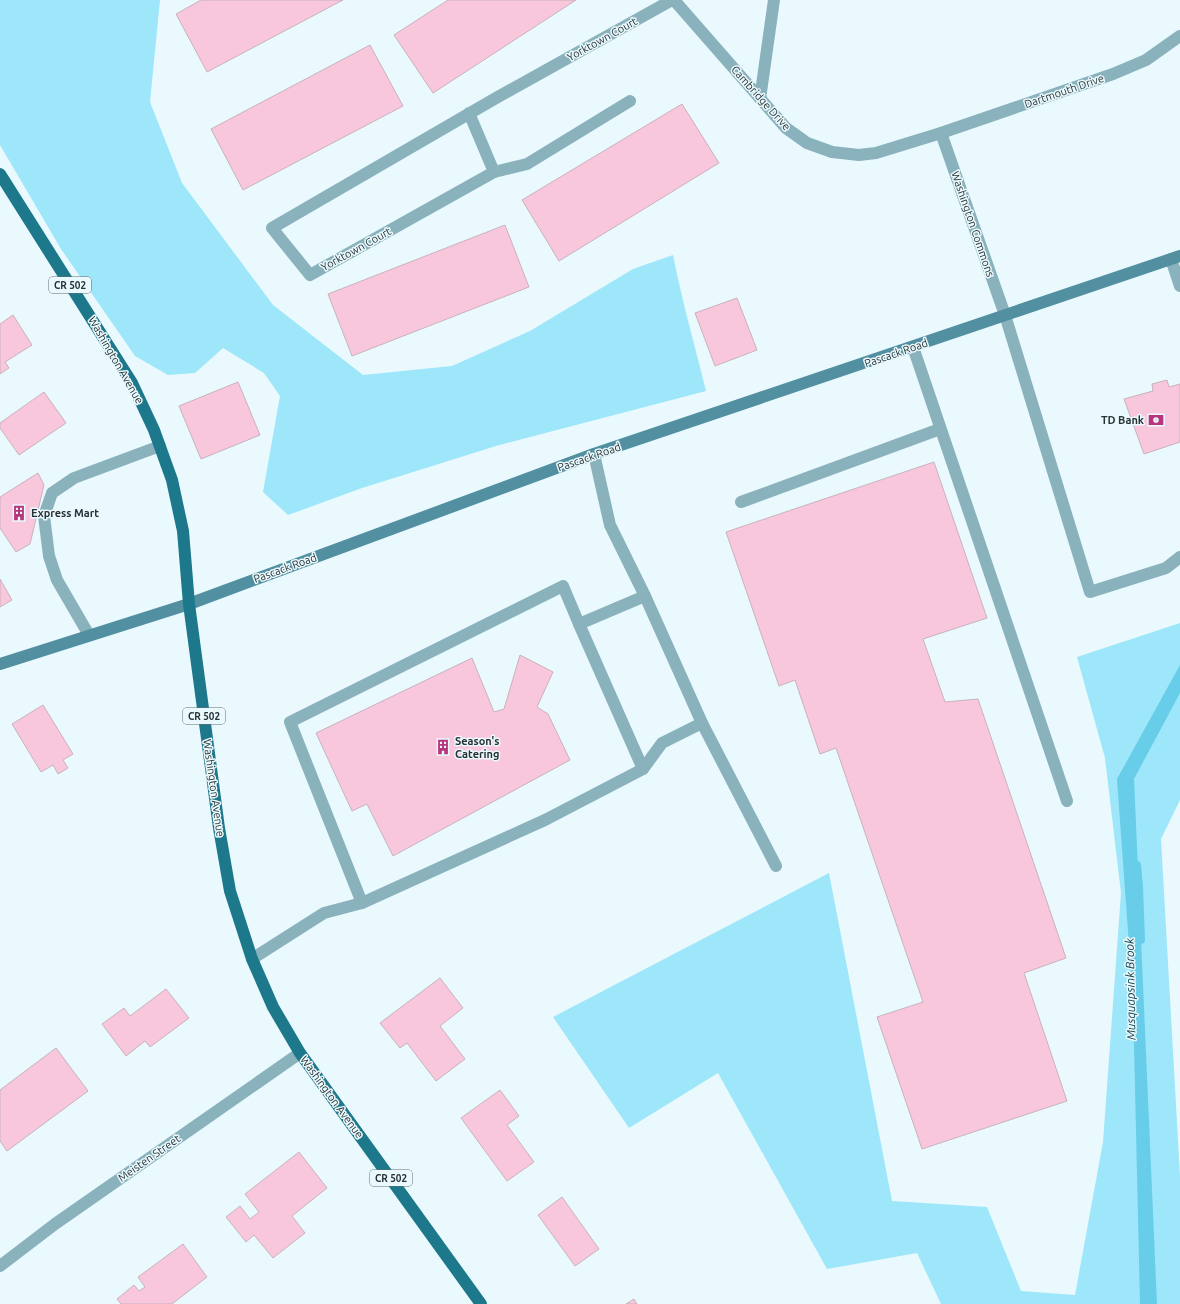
<svg xmlns="http://www.w3.org/2000/svg" width="1180" height="1304" font-family="Ubuntu,sans-serif">
<style>
.green{fill:#9ee6fa}
.water{fill:#68cde8}
.lines{fill:none;stroke-linecap:round;stroke-linejoin:round}
.stream{stroke:#68cde8;stroke-width:8}
.building{fill:#f8c7dc;stroke:#c9b2bc}
.lane{stroke:#8ab2bd;stroke-width:12}
.street{stroke:#8ab2bd;stroke-width:12}
.secondary{stroke:#5290a1;stroke-width:12}
.primary{stroke:#1e788c;stroke-width:12}
.labels{text-anchor:middle;dominant-baseline:central;stroke-width:3;stroke-linejoin:round;paint-order:stroke}
.shield{fill:#e9f9fd;stroke:#626e71;stroke-width:1}
.shield-label{font-size:10px;font-weight:bold;fill:#283235}
.street-label{font-size:11px;fill:#283235;stroke:#e9f9fd}
.poi-label{font-size:11px;font-weight:bold;fill:#283235;stroke:#e9f9fd;text-anchor:start}
.water-label{font-size:12px;font-style:italic;fill:#0c3c47;stroke:#e9f9fd}
</style>
<rect width="100%" height="100%" fill="#e9f9fd"/>
<g class="green">
<path d="M0 0H160L150 102 182 183 273 305 363 375 452 366 530 331 633 269 673 255C682 301 695 346 706 391L496 446 362 488 288 515 263 492 280 396 264 373 223 348 195 373 168 375 135 356 61 249 0 145Z"/>
<path d="M1180 623V800L1161 839 1180 1176V1304H941L917 1253 827 1269 718 1073 629 1128 553 1017 829 873 892 1201 987 1207 1021 1291 1075 1295 1103 1142 1121 893 1105 758 1077 657Z"/>
</g>
<path class="water" d="M1180 665V693L1134 779 1157 1304H1140L1133 1001 1117 779Z"/>
<g class="lines">
<path class="stream" d="M1137 865 1139 887 1141 940"/>
</g>
<g class="building">
<path d="M201 0H343L207 72 176 14Z"/>
<path d="M448 0H576L433 93 394 35Z"/>
<path d="M370 45 403 106 243 190 211 129Z"/>
<path d="M682 104 719 163 559 261 522 200Z"/>
<path d="M505 225 529 287 352 356 328 294Z"/>
<path d="M737 298 757 350 715 366 695 313Z"/>
<path d="M13 315 32 345 5 362 9 368 0 374V324Z"/>
<path d="M1167 380 1169 387 1180 384V442L1144 454 1124 399 1153 391 1152 384Z"/>
<path d="M238 382 260 435 201 459 179 406Z"/>
<path d="M44 392 66 423 19 455 0 428V423Z"/>
<path d="M934 462 987 618 923 639 945 702 978 699 1066 958 1024 973 1067 1101 922 1149 877 1017 923 1002 836 748 820 754 795 680 779 686 726 532Z"/>
<path d="M38 473 44 485 30 544 16 552 0 528V497Z"/>
<path d="M0 579 12 600 0 607Z"/>
<path d="M520 655 553 672 537 707 548 714 570 760 393 856 367 804 352 811 316 733 472 658 494 712 504 709Z"/>
<path d="M43 705 73 754 63 760 68 768 58 774 53 765 41 772 12 724Z"/>
<path d="M440 978 463 1008 440 1026 465 1059 436 1081 407 1043 400 1048 380 1023Z"/>
<path d="M166 989 189 1018 150 1047 145 1041 126 1056 102 1024 124 1008 130 1016Z"/>
<path d="M56 1048 88 1091 7 1151 0 1141V1090Z"/>
<path d="M500 1090 519 1116 507 1125 534 1162 507 1181 461 1118Z"/>
<path d="M299 1152 327 1188 292 1216 305 1233 273 1258 254 1235 246 1242 226 1217 240 1206 250 1219 259 1212 245 1194Z"/>
<path d="M562 1197 599 1249 575 1266 538 1215Z"/>
<path d="M183 1244 207 1277 172 1304H121L117 1299 134 1285 139 1291 145 1287 138 1277Z"/>
<path d="M634 1299 637 1304H626Z"/>
</g>
<g class="lines">
<g class="lane">
<path d="M494 172 527 164 630 101"/>
<path d="M1171 259 1180 286"/>
<path d="M1005 315 1090 592 1166 568 1180 557"/>
<path d="M913 347 1067 801"/>
<path d="M741 502 940 429"/>
<path d="M645 596 702 723"/>
<path d="M89 635 57 580 49 556 44 516 52 493 74 478 160 446"/>
<path d="M643 769 662 743 702 723 776 866"/>
<path d="M362 903 290 722 563 586 579 624"/>
<path d="M252 959 324 913 362 903 545 820 643 769 579 624 645 596 610 525 594 454"/>
</g>
<g class="street">
<path d="M674 0 786 128 807 143 832 152 859 155 876 153 941 133 1113 74 1146 60 1180 36"/>
<path d="M760 99 774 0"/>
<path d="M469 113 494 172 310 275 272 228 496 98 672 0"/>
<path d="M941 133 1005 315"/>
<path d="M0 1266 55 1224 300 1053"/>
</g>
<path class="secondary" d="M0 664 189 604 594 454 1180 256"/>
<path class="primary" d="M0 174 132 383 154 430 172 480 183 531 189 604 219 828 230 891 252 959 273 1007 300 1053 481 1304"/>
</g>
<defs>
<symbol id="bank-bare" viewBox="-9 -9 18 18"><path d="M-6-4H6V4H-6ZM0-2.3a2.3 2.3 0 1 0 0 4.6a2.3 2.3 0 1 0 0-4.6Z" fill="#b7357d" stroke="#e9f9fd" stroke-width="2.5" paint-order="stroke"/></symbol>
<symbol id="building-bare" viewBox="-9 -9 18 18"><path d="M-4-6H4V6H1V3H-1V6H-4ZM-2.5-4.3h1.7v1.8h-1.7ZM.8-4.3h1.7v1.8H.8ZM-2.5-1h1.7V.8h-1.7ZM.8-1h1.7V.8H.8Z" fill="#b7357d" stroke="#e9f9fd" stroke-width="2.5" paint-order="stroke"/></symbol>
</defs>
<g fill-rule="evenodd">
<use href="#bank-bare" x="1145" y="409" width="22" height="22"/>
<use href="#building-bare" x="8" y="502" width="22" height="22"/>
<use href="#building-bare" x="432" y="736" width="22" height="22"/>
</g>
<g class="labels">
<g class="shield">
<rect x="49" y="277" width="42" height="16" rx="3"/>
<rect x="183" y="708" width="42" height="16" rx="3"/>
<rect x="370" y="1170" width="42" height="16" rx="3"/>
</g>
<g class="shield-label">
<text x="70" y="285">CR 502</text>
<text x="204" y="716">CR 502</text>
<text x="391" y="1178">CR 502</text>
</g>
<g class="street-label">
<text transform="translate(602 39) rotate(-29)">Yorktown Court</text>
<text transform="translate(1064 91) rotate(-19)">Dartmouth Drive</text>
<text transform="translate(761 98) rotate(48)">Cambridge Drive</text>
<text transform="translate(973 224) rotate(71)">Washington Commons</text>
<text transform="translate(356 249) rotate(-29)">Yorktown Court</text>
<text transform="translate(896 353) rotate(-19)">Pascack Road</text>
<text transform="translate(116 360) rotate(60)">Washington Avenue</text>
<text transform="translate(589 457) rotate(-19)">Pascack Road</text>
<text transform="translate(285 568) rotate(-20)">Pascack Road</text>
<text transform="translate(214 788) rotate(82)">Washington Avenue</text>
<text transform="translate(332 1097) rotate(54)">Washington Avenue</text>
<text transform="translate(149 1158) rotate(-35)">Meisten Street</text>
</g>
<g class="poi-label">
<text x="1144" y="420" text-anchor="end">TD Bank</text>
<text x="31" y="513">Express Mart</text>
<text x="455" y="741">Season's<tspan x="455" dy="13">Catering</tspan></text>
</g>
<g class="water-label">
<text transform="translate(1130 989) rotate(-91)">Musquapsink Brook</text>
</g>
</g>
</svg>
